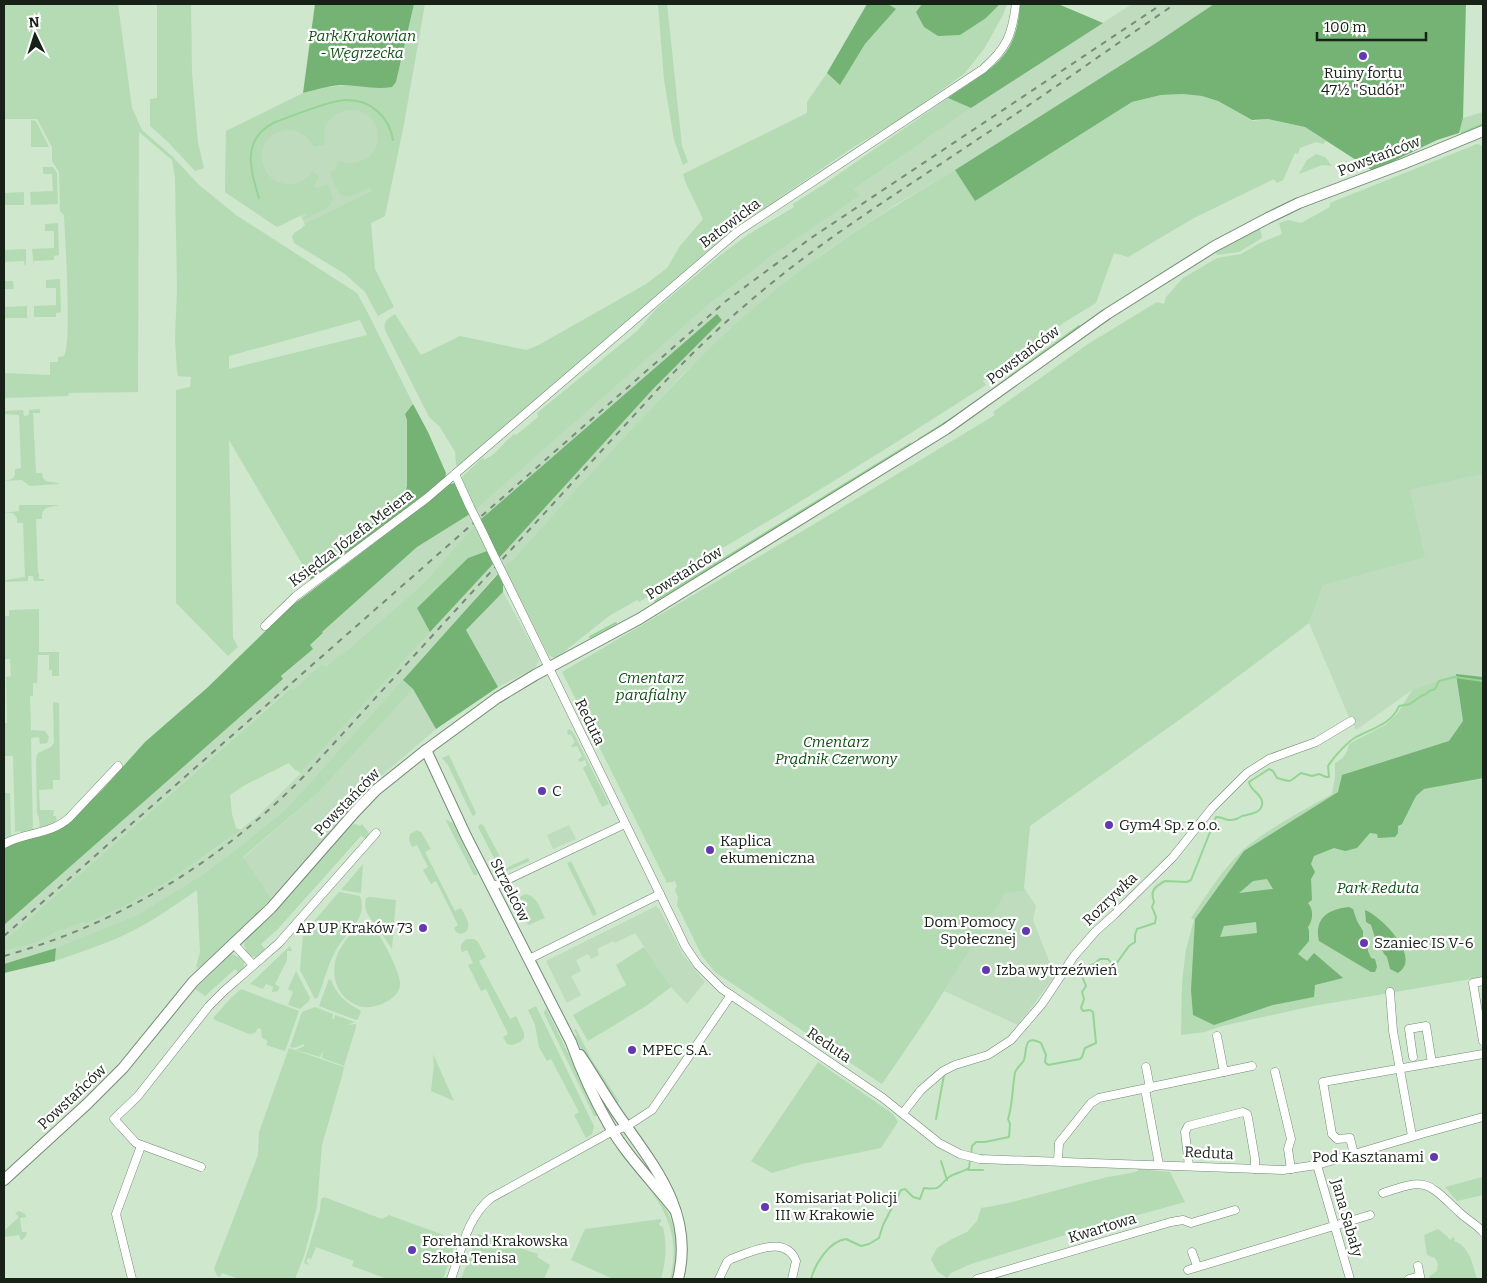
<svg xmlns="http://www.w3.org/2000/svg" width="1487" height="1283" font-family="Bitter,serif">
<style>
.built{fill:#bfdcbe}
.green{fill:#b5dbb4;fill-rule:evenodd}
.forest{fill:#74b374;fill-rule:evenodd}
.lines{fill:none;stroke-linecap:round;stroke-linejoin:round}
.stream{stroke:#95d594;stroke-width:2}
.street-casing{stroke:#738a73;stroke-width:9}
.secondary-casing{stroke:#738a73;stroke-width:12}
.street{stroke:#fff;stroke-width:8}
.secondary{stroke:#fff;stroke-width:10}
.rail{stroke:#788a78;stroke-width:2;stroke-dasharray:6 6;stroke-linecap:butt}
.street-bridge-casing{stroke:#738a73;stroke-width:9;stroke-linecap:butt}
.street-bridge{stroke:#fff;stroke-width:8}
.poi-dot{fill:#6339b1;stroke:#fff;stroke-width:2}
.labels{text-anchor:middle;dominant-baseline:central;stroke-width:4.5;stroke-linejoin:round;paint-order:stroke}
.park-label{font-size:15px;font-style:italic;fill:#0e5114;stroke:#fff}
.poi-label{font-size:15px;fill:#182118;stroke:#fff;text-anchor:start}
.street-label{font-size:15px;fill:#182118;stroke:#fff}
</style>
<rect width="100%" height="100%" fill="#cee7cd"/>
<g class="built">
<path d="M1132 4H1214L1156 43 955 170 895 205 825 252 749 313 681 376 515 558 493 578 443 637 286 809 228 856 199 877 137 915 71 942 33 956 4 964V951L36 943 62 929H66L83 922 85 924 123 907 169 881 221 845 259 815 301 773 628 415 676 364 717 314 480 520 424 583 340 657 339 655 326 667 322 664 293 690 290 688 4 941V925L283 679 281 677 312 649 310 645 323 634 322 632 417 547 470 514 708 305 778 251 858 196 854 189 971 108Z"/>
<path d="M326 95 402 124 384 213 301 228 305 225 301 215 277 227 225 192 226 139Z"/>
<path d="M1483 474V677L1456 674 1412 690 1356 730 1349 717 1309 623 1323 585 1328 582 1410 490Z"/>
<path d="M503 592 538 656 539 661 535 668 498 687 466 630Z"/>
<path d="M413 689 436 729 380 777 355 803 271 898 243 858 318 793Z"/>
<path d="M569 825 576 839 553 849 547 835Z"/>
<path d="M1026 891 1036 906 1033 920 1055 976 1018 1025 944 991 1006 893Z"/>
<path d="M656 906 660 910 682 953 705 982 687 1004 671 987 635 933 615 943 613 941 597 949 599 955 591 959 588 954 576 960 581 971 571 976 581 995 567 1003 546 961Z"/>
</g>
<g class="green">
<path d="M4 4H118L132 108 142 130 173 157 198 184 236 215 357 293 371 319 413 404 405 414 407 420V486L404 495 391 508 333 556 308 574 229 440 233 638 238 647 228 656 176 603V390L190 387 191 377 178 376 177 372 175 339 177 289 175 178 172 160 139 132 138 392 69 393 68 396 4 398V373L50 375V362H58V357L64 356C72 342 65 238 64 215L60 211 59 172 52 161V147L37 119H4ZM360 320 367 335 229 369V356Z"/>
<path d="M157 4H191L192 73 198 143 204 168 195 171 167 141 150 126V99L157 98Z"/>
<path d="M414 4H425L404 124 385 216 371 223 375 269 394 307 378 316 365 292 345 274 294 243 292 237 294 233 305 226V224L372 191 370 187C343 201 340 202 330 172L335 170 339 161C360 169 383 153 377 130 373 110 349 105 334 116 325 122 323 133 325 144L314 147C308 136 299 129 287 130 250 133 256 188 293 184 300 183 308 178 312 172L319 176 314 186 317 188 328 184 333 199 330 206 303 220 302 218 307 216 306 213 277 227 225 192 226 131 303 93 326 87 396 82Z"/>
<path d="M658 4H667L682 146 688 162 683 165 674 140 664 80Z"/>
<path d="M888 4H922L916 12 986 18 1000 4H1007L1003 15 984 49 964 74 905 116 852 148 779 198 714 247 478 449 458 466 456 465 455 452 440 427 429 417 385 330C383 321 388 319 395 314L421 355 460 336 526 350 537 346 646 284 667 268 680 246 703 219 685 181 683 174 807 113V102L827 73 840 85 865 44 896 9Z"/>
<path d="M1183 94 1202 96 1218 101 1253 121 1268 119 1305 127 1326 141 1323 144 1316 142 1300 148 1298 154 1295 153 1283 180 1277 183 1274 179 1194 218 1128 257 1114 253 1096 303 1065 322 983 381 986 385C881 453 775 518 667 581L669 584 639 602 637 600 609 616 556 658 549 656 504 567 515 558C550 518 586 479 622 440 662 397 702 353 747 314 811 258 882 213 955 170L975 201 1132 102 1161 95Z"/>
<path d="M948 98 971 108 854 189 859 196 778 251 708 305 475 510 461 478 483 457 484 460C497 454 503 443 514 434L516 435 538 417 537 413 637 331 657 308 718 257 749 234 794 207 793 204 826 183Z"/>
<path d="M1483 112V123L1459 133 1463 118Z"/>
<path d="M31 120 36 121 49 147H31Z"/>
<path d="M1477 144 1483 146V474L1410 490 1425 557 1323 585 1309 623 1304 627 1193 710 1030 826 1024 888 1026 891 1006 893 925 1021 882 1084 715 972 702 956 677 905 678 897 675 890 677 886 675 881 667 883 562 672 816 523 995 415 993 412 1088 344 1157 302 1164 304 1166 297 1183 278 1217 258 1241 254 1260 243 1282 234 1279 223 1288 220 1301 223 1330 207V203Z"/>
<path d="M1316 154 1325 157 1332 166 1322 165 1299 174 1307 160Z"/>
<path d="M43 167H53L57 173 58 204 31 205 30 192 53 191 52 174H43Z"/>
<path d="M24 192V205H4V193Z"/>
<path d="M58 223 59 255 54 256V260L34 261V266L32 249 54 248V231H45V224Z"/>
<path d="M1260 228 1262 238 1239 252 1217 255 1215 252Z"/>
<path d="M26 249V265L25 266 24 261 4 262V250Z"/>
<path d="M60 279 61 312 56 313V317H34V306L56 305V288H46V280Z"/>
<path d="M4 281H13L14 289H4V307L27 306V318H4Z"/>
<path d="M40 409V413H33L36 473H42C43 485 52 480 59 484L30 486 22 480 4 481 12 479 15 475V469L21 468 19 415 4 414V411L23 410 24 416 29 415V410Z"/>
<path d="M19 505H59C51 508 41 505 42 519H36L38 573H39V579H44V581H34L33 576H28V581L4 582V579L5 580 25 577 23 523H17V518L13 513H4L19 511Z"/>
<path d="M475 525 487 551 468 558 417 608 430 632 301 773 294 769 289 763 245 785 230 795 232 814 236 828 241 830 169 881 123 907 85 924 83 922 66 929H62L36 943 4 951V941L291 688 293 690 322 664 326 667 339 655 341 656 424 583Z"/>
<path d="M39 609V652H59V676H52V670H49V655H38L37 683H33V696H30L31 730 45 731 49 737 47 743 40 744 39 737 31 738 33 831 21 834 20 831 15 832 13 756H4V723H7L6 677 11 676 10 659H4V616H9V610Z"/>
<path d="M1456 674 1462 715 1483 710V977L1313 1006 1222 1026 1205 1032 1181 1035 1182 982 1186 949 1194 920 1191 918C1207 895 1222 869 1243 850 1269 828 1302 811 1332 794L1335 777V763C1344 759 1347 753 1349 744L1385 725 1397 714 1412 690Z"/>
<path d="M403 680 413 689 318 793 243 857 271 898 254 917 199 968 196 967 200 952 197 890C178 903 159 917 138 928 112 942 84 951 55 961L56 948 137 915 199 877 228 856 286 809Z"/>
<path d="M53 702 59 703 60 780H53V789L39 790 40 810H54L53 816H56L57 823 40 830 39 818 37 814 36 758 38 753 51 747 54 743Z"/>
<path d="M569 729 573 732 609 804 602 807 583 768 587 765 585 760 580 762 578 760 582 756 577 746 572 747 571 746 575 742 571 734 568 735 567 732Z"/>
<path d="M449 755 476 813 474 816 472 815 448 765 442 758Z"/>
<path d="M4 793H10L11 834V837L4 841Z"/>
<path d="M445 819 453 823 478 875H474Z"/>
<path d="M356 824 360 826 362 824 369 833 367 839 361 836 277 930 261 944 265 949 256 957 250 956 245 950 246 948 244 945 245 941 272 915 351 825Z"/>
<path d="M480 824 483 825 506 868 528 858 530 861 502 873 478 827Z"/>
<path d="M417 830 421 832 431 849 425 852 455 911 461 908C465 916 472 924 466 932L460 934 456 932 454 928 458 925 436 881 431 884 423 870 428 867 417 845 412 847 409 840 410 834Z"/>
<path d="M571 861 597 914 593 916 567 863Z"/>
<path d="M363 864 361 893 341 890Z"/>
<path d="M339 892 360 896C369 918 345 933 336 950 328 964 324 981 318 997L315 999 300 970 303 934Z"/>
<path d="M525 894C537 896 540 908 545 918L528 925 515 900Z"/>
<path d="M370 897 396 900 392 949 378 928 379 926 376 923H374C368 916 363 908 366 898Z"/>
<path d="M366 927 375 929 378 933C385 945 398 968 400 982 402 999 373 1011 359 1006 335 998 328 970 340 949 346 939 353 928 366 927Z"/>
<path d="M467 939H474L478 942 486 957 479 961 510 1019 516 1016 524 1033V1038L520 1042 512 1045 507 1044 503 1037 508 1034 486 989 481 991 468 965 473 963 467 950 462 952C459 946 462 942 467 939Z"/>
<path d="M290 946 292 951H287V960L275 984 280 987 278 991 272 992 273 987 266 984 263 989 250 984Z"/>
<path d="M644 947 671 987 646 1006 588 1041 573 1015 626 985 616 965Z"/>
<path d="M231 954H233L238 957 240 955 244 961V967L239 973 235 969 205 996 195 989Z"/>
<path d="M296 971 310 998 308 1002 300 1009 288 1005 293 992 288 989Z"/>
<path d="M329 979 331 980C337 996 347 1003 361 1011L358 1019 356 1020 319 1006Z"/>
<path d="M241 989 299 1011 285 1051 266 1045 268 1041 262 1038 261 1029 258 1028 255 1033 249 1034 215 1020 213 1018 230 999Z"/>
<path d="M536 1006 594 1126 592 1134 586 1138 574 1115 579 1112 551 1059 547 1061 539 1047 535 1025 528 1010Z"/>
<path d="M315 1007 333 1014 332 1019H334L335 1015 355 1022 347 1025 356 1024V1027L344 1066 322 1058 323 1052H322L320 1057 296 1050 304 1046V1044L294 1048 290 1047 302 1012Z"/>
<path d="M546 1008 598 1115 596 1116H594L544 1013Z"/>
<path d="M576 1029 592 1060 619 1101 617 1104 583 1053 575 1036 577 1035 574 1030Z"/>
<path d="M289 1048 344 1067 342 1076 322 1145 317 1207 304 1256 295 1279H239L222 1273 220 1277 217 1276 214 1269 258 1155 259 1132Z"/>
<path d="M433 1054 454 1101 431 1091 434 1065Z"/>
<path d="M818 1062 893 1114 898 1122 881 1148 802 1164 772 1173 751 1161Z"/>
<path d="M622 1151C654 1191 690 1222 673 1279H670C684 1222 654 1195 621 1154Z"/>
<path d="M1138 1169 1170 1172 1185 1202 1062 1236 971 1264 951 1273 947 1278 937 1271 931 1259 937 1248 952 1239 967 1232 977 1221 981 1208C1024 1201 1065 1187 1108 1177 1118 1175 1128 1174 1138 1171Z"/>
<path d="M1482 1177 1483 1195 1457 1201 1445 1187Z"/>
<path d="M324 1197 382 1219 389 1215 457 1240 443 1279H387L352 1266 354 1261 316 1247 311 1259 308 1258 306 1262 308 1263V1265L304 1263 320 1210 321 1199Z"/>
<path d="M19 1211 25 1214 26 1217 20 1218 22 1232H27L26 1236 21 1241 19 1235 4 1237V1231L19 1217 15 1213Z"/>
<path d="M661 1219V1222L659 1223 660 1226 663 1227C667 1245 666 1261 661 1279H613L571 1260 585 1229Z"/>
<path d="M1438 1229 1448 1237V1238L1451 1240 1452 1237 1455 1239 1454 1241C1470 1246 1473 1266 1477 1279H1430L1429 1277 1437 1271 1438 1264 1435 1258 1427 1255 1424 1235Z"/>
<path d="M478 1234 538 1254 537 1257 550 1265 544 1279H461Z"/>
</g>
<g class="forest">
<path d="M315 4H414L396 82 392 87C375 90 358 85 341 85 327 86 315 90 303 93Z"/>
<path d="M867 4H888L896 9 865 44 840 85 827 73Z"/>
<path d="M922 4H1000L986 18 960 35 938 36 924 27 916 12Z"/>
<path d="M1020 4H1058L1103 23 971 108 948 98C991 68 1017 60 1020 4Z"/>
<path d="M1214 4H1466L1463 118 1459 133 1437 140 1373 171 1305 127 1268 119 1252 120 1218 101 1202 96 1183 94 1161 95 1132 102 975 201 955 170 1156 43Z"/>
<path d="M717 314 722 320 653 389 499 558 480 520Z"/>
<path d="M413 404 428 432 446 473 445 478 409 508 311 580 308 574 333 556 391 508 404 495 407 486V420L405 414Z"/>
<path d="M455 483 470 514 417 547 322 632 323 633 310 645 313 649 281 676 283 679 4 925V847L11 843 53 832 73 817 102 790 145 742 207 688 289 608 428 502 450 484Z"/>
<path d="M487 551 493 564 430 632 417 608 468 558Z"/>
<path d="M498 574 503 584V592L466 630 498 687 436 729 413 689 403 680Z"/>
<path d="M1456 674 1483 677V778L1424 789 1416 796 1402 824 1398 826V833L1395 837 1378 838 1377 834 1370 833 1357 848 1345 851 1334 848 1314 856 1311 864 1315 872 1311 879 1312 900 1308 903C1314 910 1313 920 1308 927L1309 931V941L1298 954 1307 961 1314 953 1343 978 1315 985 1314 997 1273 1005 1214 1025 1193 1015 1191 990 1195 919 1244 851 1338 792 1342 775 1449 741 1463 721ZM1267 879 1273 889 1239 893 1253 881ZM1256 922 1257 933 1220 937 1224 926Z"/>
<path d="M1349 907 1353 909 1357 921 1363 931V940L1367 945 1368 951 1371 958 1375 959 1377 967 1375 972H1371L1319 941C1314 918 1328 909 1349 907Z"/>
<path d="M1365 910C1381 916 1423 958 1398 973L1390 969 1387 957 1384 954 1381 947 1377 944 1371 925 1366 922Z"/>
<path d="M56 948 55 961 4 973V964Z"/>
</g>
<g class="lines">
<g class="stream">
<path d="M1462 133 1483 124"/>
<path d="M259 198C250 169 241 139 275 122 293 116 327 101 345 100 370 99 389 116 393 140"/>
<path d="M1009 377 1079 326"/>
<path d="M995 388 1007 379"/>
<path d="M919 439 959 414"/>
<path d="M655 601 910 444"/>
<path d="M590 637 616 623"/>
<path d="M936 1119 944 1075"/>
<path d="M971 1155 972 1146 976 1142H985L1009 1137 1010 1124 1008 1119C1013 1104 1012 1088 1015 1073 1016 1067 1022 1065 1024 1060 1027 1052 1023 1033 1041 1043L1046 1055 1045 1062 1048 1065 1080 1059 1082 1057 1085 1048 1096 1043 1093 1012 1090 1010 1083 1011 1081 1008 1084 999 1082 992 1086 986 1082 976 1083 968 1094 964 1100 959H1108L1112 964H1116L1129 946 1135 942V935L1137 929 1155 923 1156 917 1152 907 1154 902C1150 891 1154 887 1165 881L1187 882 1191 880 1216 817C1222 816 1225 821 1231 820 1235 820 1239 818 1242 816 1250 814 1264 813 1262 801 1260 793 1250 790 1249 782L1269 769 1273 771 1277 778C1294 783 1288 782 1301 773L1312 776 1319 774 1326 777H1329L1328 766C1333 758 1347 742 1356 737 1371 729 1392 724 1399 706L1410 704 1421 696 1426 694 1429 691 1435 689 1439 681 1455 677 1483 681"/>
<path d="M941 1161 947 1180"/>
<path d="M968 1170H983"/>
<path d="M811 1279C815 1264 829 1241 846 1239L861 1246 869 1244 879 1238 883 1225 901 1190 905 1189 913 1197 920 1199 924 1188C942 1190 937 1187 949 1177 955 1173 963 1172 969 1168L970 1160"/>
</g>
<defs>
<g id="street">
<path d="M455 474 470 507"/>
<path d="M482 531 493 554"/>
<path d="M506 580 678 931 685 946 698 965 722 989 883 1098 939 1143 960 1154 980 1159 1283 1170 1317 1165 1425 1133 1483 1117"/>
<path d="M265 626 296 596 427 498 737 232 983 69C1007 48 1012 35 1016 4"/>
<path d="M4 844C25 832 50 835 69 818L118 766"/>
<path d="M492 887 625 824"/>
<path d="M233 943 253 965"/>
<path d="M529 959 660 894"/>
<path d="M1483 981 1473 983 1483 1041"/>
<path d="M1390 992 1393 1031 1412 1136"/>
<path d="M1217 1036 1224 1072"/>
<path d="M1413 1057 1409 1029 1426 1026 1432 1063"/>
<path d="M1146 1067 1150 1088"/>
<path d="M1275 1072 1291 1139 1288 1149 1291 1169"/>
<path d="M1145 1089 1159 1165"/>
<path d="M903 1113 921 1090 943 1071 955 1065 988 1055 1011 1040 1042 1004 1074 956 1095 932 1115 914 1173 857 1212 808 1247 773 1269 759 1316 742 1351 721"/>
<path d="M1354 1154 1350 1138 1337 1139 1332 1134 1323 1082 1483 1054"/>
<path d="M1058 1161 1059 1143 1091 1103 1099 1098 1252 1066"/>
<path d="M1317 1165 1350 1279"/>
<path d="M1189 1166 1185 1132 1188 1126 1243 1112 1247 1114 1248 1118 1255 1159V1169"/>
<path d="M201 1167 136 1143 114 1119 138 1096 209 1006 224 991 279 943 376 833"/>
<path d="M1383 1193C1427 1178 1426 1181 1459 1212 1466 1219 1476 1224 1483 1232"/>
<path d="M1192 1252 1197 1266"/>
<path d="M1188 1270 1370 1215"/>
<path d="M132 1279 116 1214 141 1146"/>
<path d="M451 1279C461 1252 467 1217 491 1198L609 1133 629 1125 652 1110 731 995"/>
<path d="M719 1279 727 1262 731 1259C751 1252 785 1234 796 1261L792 1279"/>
<path d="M977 1279 1171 1222 1183 1220 1191 1223 1235 1210"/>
<path d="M1409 1279 1420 1276 1418 1266"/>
</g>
<g id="secondary">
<path d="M426 750 466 836 571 1042C581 1070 594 1099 609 1125 627 1156 653 1182 675 1210"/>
<path d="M580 1055C593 1074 604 1094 617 1113 653 1165 695 1212 678 1279"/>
<path d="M4 1180 87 1104 123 1068 193 982 271 908 355 812 376 790 426 750 497 698 535 675 639 619 946 429 1107 314 1215 246 1268 218 1299 203 1405 163 1483 131"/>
</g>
</defs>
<use href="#street" class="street-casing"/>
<use href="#secondary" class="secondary-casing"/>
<use href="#street" class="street"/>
<use href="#secondary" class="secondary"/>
<g class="rail">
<path d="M4 936 726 301 811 238 1156 8"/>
<path d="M4 956C119 924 220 862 304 776L659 388C699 345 742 306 788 270 850 222 916 181 981 137 1047 94 1110 48 1175 4"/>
</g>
<defs>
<g id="street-bridge">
<path d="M470 507 482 531"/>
<path d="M493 554 506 580"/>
</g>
</defs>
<use href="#street-bridge" class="street-bridge-casing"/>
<use href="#street-bridge" class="street-bridge"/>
</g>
<g class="poi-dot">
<circle cx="1363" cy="56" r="5"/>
<circle cx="542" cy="791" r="5"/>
<circle cx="1109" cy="825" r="5"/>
<circle cx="710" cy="850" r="5"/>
<circle cx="423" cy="928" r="5"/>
<circle cx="1026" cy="931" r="5"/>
<circle cx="1364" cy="943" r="5"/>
<circle cx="986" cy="970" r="5"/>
<circle cx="632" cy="1050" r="5"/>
<circle cx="1434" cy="1157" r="5"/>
<circle cx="765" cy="1207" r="5"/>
<circle cx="412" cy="1250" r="5"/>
</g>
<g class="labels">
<g class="park-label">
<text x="362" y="36">Park Krakowian<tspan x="362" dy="17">- Węgrzecka</tspan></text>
<text x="651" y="678">Cmentarz<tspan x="651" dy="17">parafialny</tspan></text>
<text x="836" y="742">Cmentarz<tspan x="836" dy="17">Prądnik Czerwony</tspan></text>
<text x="1378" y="888">Park Reduta</text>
</g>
<g class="poi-label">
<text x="1363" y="73" text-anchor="middle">Ruiny fortu<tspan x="1363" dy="17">47½ "Sudół"</tspan></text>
<text x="552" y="791">C</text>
<text x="1119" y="825">Gym4 Sp. z o.o.</text>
<text x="720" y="841">Kaplica<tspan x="720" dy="17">ekumeniczna</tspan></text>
<text x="1016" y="922" text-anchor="end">Dom Pomocy<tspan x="1016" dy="17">Społecznej</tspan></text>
<text x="413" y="928" text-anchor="end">AP UP Kraków 73</text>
<text x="1374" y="943">Szaniec IS V-6</text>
<text x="996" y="970">Izba wytrzeźwień</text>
<text x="642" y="1050">MPEC S.A.</text>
<text x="1424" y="1157" text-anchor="end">Pod Kasztanami</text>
<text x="775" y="1198">Komisariat Policji<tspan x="775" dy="17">III w Krakowie</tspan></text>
<text x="422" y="1241">Forehand Krakowska<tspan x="422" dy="17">Szkoła Tenisa</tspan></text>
</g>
<g class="street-label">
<text transform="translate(1379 156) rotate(-21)">Powstańców</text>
<text transform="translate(730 223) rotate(-37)">Batowicka</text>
<text transform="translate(1023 355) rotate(-37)">Powstańców</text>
<text transform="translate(351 538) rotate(-37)">Księdza Józefa Meiera</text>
<text transform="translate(684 573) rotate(-32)">Powstańców</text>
<text transform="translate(590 722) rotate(64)">Reduta</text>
<text transform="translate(347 802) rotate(-46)">Powstańców</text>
<text transform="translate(510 890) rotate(63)">Strzelców</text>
<text transform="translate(1110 899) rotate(-44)">Rozrywka</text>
<text transform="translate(829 1045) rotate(34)">Reduta</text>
<text transform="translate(72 1097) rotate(-43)">Powstańców</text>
<text transform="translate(1209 1153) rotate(3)">Reduta</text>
<text transform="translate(1347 1218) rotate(74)">Jana Sabały</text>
<text transform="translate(1102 1228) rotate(-17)">Kwartowa</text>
</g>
</g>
<rect width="1487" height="1283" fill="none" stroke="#182118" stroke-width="10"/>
<g transform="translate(35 35) rotate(356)" stroke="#ffffff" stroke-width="4" paint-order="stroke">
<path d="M0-4L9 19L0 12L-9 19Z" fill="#182118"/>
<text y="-8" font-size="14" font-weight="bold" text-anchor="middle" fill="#182118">N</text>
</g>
<path d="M1317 32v8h109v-8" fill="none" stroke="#182118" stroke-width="2.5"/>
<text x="1324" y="32" font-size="15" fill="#182118" stroke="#ffffff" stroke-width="4" paint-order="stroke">100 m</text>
</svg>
